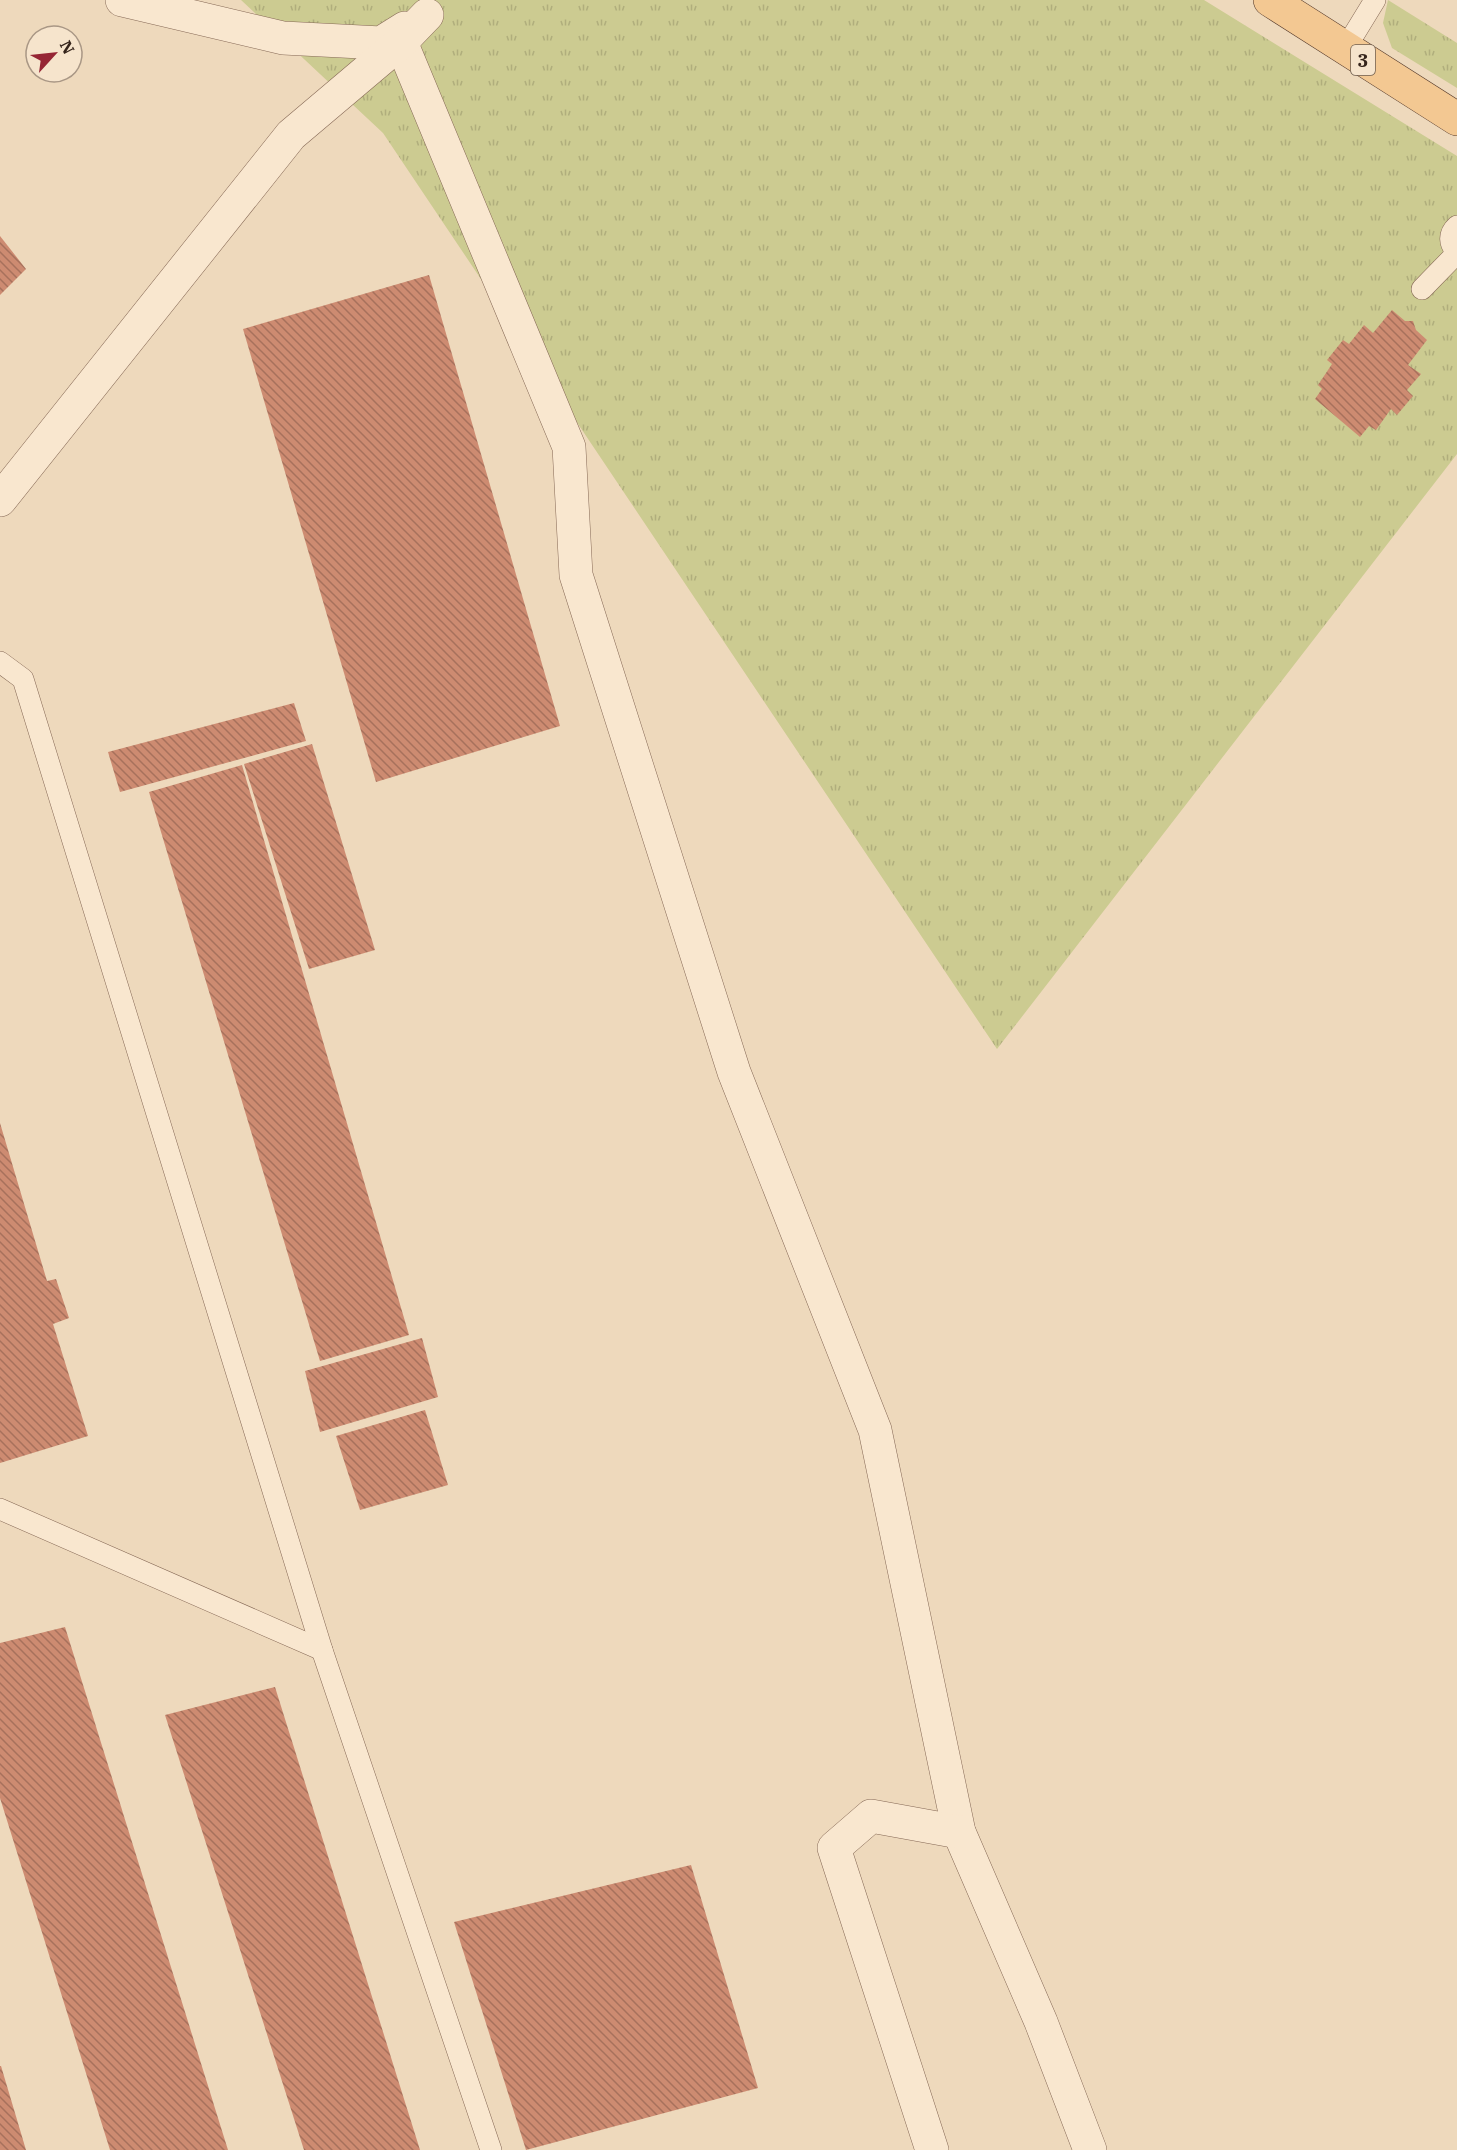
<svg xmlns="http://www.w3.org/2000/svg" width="1457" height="2150" font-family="'IBM Plex Serif',serif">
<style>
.grass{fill:url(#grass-tufts)}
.building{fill:url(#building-back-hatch)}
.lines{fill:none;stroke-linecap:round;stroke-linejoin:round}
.lane-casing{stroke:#866956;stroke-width:22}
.street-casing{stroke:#866956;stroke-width:34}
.primary-casing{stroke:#53382a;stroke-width:34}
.lane{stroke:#f9e7cf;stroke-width:21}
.street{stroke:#f9e7cf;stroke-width:33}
.primary{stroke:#f3c892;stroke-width:33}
.labels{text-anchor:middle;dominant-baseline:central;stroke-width:6;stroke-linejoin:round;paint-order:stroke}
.shield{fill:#f6e4cc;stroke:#6f5e50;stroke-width:1.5}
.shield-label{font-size:18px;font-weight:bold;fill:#35241b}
</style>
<defs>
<pattern id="grass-tufts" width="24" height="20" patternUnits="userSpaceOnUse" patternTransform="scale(1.5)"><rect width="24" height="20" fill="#cccb91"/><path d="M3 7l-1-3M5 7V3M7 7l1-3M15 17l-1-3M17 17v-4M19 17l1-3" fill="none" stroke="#b0ae7c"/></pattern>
<pattern id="building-back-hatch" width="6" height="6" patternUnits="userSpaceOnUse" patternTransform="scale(1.5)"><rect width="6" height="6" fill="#cd8b71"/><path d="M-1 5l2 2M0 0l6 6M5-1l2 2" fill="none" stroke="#a7715c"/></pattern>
</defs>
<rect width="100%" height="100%" fill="#eed9bc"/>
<g class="grass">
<path d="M241 0H1204L1457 156V454L997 1049 383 133Z"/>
<path d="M1388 0 1457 43V88L1392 48 1383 23Z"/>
</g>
<g class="building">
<path d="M0 236 26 269 0 295Z"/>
<path d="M429 275 560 726 376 782 243 329Z"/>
<path d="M1392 310 1405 321H1413L1416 330 1427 340 1408 365 1421 374 1407 390 1413 396 1397 415 1391 409 1376 430 1369 426 1360 437 1315 399 1322 389 1318 385 1332 364 1327 360 1343 340 1349 344 1364 325 1373 333Z"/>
<path d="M294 703 306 741 120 792 108 752Z"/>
<path d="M312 744 375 950 309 969 244 764Z"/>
<path d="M242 765 409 1335 320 1361 149 792Z"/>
<path d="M0 1123 47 1281 56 1279 69 1318 53 1324 88 1436 0 1463Z"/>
<path d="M422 1338 438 1397 320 1432 305 1371Z"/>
<path d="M425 1410 448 1485 360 1510 336 1436Z"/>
<path d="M65 1627 228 2150H110L0 1798V1643Z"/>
<path d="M275 1687 420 2150H304L165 1715Z"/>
<path d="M691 1865 758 2088 526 2150 454 1922Z"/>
<path d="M0 2066H1L26 2150H0Z"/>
</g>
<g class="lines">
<defs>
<g id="lane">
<path d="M1345 49 1375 0"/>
<path d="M1457 226C1448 234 1449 244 1457 252"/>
<path d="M1422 289 1457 253"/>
<path d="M0 662 23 679 322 1650 491 2150"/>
<path d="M0 1509 322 1650"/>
</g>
<g id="street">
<path d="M122 0 283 38 381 43 405 28"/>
<path d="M401 42 569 447 576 575 734 1072 875 1430 959 1832 1041 2022 1090 2150"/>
<path d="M0 500 291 135 401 42 427 15"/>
<path d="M932 2150 834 1848 871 1816 959 1832"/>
</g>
<path id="primary" d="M1270 0 1457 119"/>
</defs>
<use href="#lane" class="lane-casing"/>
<use href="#street" class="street-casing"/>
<use href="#primary" class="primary-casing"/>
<use href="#lane" class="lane"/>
<use href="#street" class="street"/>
<use href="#primary" class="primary"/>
</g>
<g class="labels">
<rect class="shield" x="1351" y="45" width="24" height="30" rx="4.5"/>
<g class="shield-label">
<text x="1363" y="60">3</text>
</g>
</g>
<g transform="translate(54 54) rotate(63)"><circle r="28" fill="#f6e4cc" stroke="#a99785" stroke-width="1.5"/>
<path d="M0-4.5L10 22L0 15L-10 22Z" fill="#962534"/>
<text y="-9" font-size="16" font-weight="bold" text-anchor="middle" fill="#35241b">N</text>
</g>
</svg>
